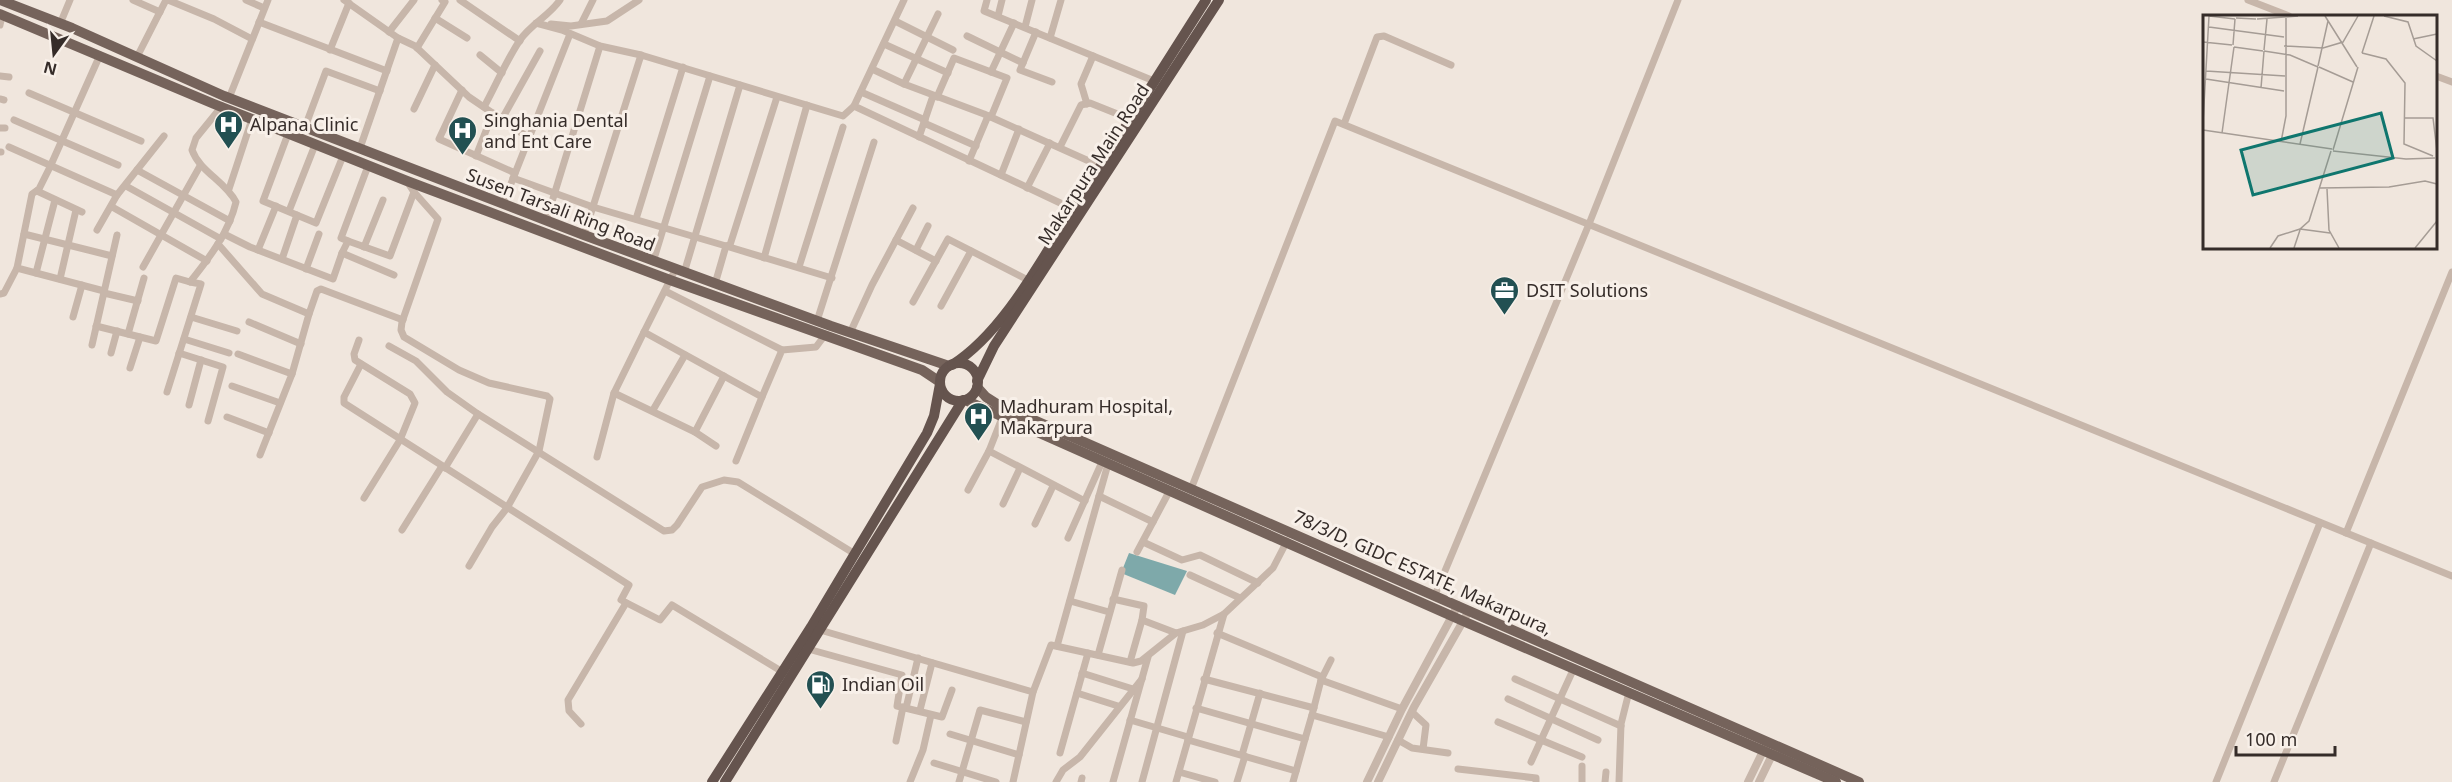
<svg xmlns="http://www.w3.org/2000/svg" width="2452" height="782" font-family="'Noto Sans',sans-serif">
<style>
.water{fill:#7ea9aa}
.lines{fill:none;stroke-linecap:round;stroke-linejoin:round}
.minor{stroke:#c7b6aa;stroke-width:7}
.tertiary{stroke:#c7b6aa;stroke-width:8}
.primary{stroke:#75635b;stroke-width:10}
.trunk{stroke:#65544e;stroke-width:10}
.labels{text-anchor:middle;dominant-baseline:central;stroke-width:6;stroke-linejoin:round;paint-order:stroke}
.poi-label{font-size:18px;fill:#352c29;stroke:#f8f0e9;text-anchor:start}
.street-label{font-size:18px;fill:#352c29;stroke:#f8f0e9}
.inset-road{fill:none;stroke:#a59c95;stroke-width:1.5}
.view{fill:#0f766e;fill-opacity:0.15;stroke:#0f766e;stroke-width:3}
.inset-edge{fill:none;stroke:#352c29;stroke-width:3}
</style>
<rect width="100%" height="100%" fill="#f0e6dd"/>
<path class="water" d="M1129 553 1187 571 1175 595 1121 573Z"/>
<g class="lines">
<g class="minor">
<path d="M133 0 160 12"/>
<path d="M168 0 214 19 252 39"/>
<path d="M246 0 264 8"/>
<path d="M344 0 398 38 415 46 469 97 529 138"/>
<path d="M460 0 520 41"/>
<path d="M904 0 854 106 1073 209"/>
<path d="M987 0 984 11 1154 81"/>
<path d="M2248 0 2289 16"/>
<path d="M938 14 904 84 984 114 1100 166"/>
<path d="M998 16 1002 0"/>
<path d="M435 18 467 38"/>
<path d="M895 21 953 50"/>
<path d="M259 22 387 71"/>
<path d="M536 23 562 30 600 46 641 55"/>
<path d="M60 24 70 0"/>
<path d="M551 24 571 26 607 21 639 0"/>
<path d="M581 24 593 0"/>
<path d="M0 25 2 15"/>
<path d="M1025 27 1032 0"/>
<path d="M389 32 414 0"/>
<path d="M1036 32 1020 70 1052 82"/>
<path d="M967 36 1023 63"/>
<path d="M1050 38 1061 0"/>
<path d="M884 44 948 73"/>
<path d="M417 48 445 2 442 0"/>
<path d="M330 50 349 3"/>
<path d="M100 55 50 167 39 189 32 194 17 268 104 291"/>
<path d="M480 55 502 73"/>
<path d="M137 57 166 0"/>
<path d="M872 69 904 84"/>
<path d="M991 72 1014 23"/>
<path d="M0 76 9 77"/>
<path d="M2436 76 2452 82"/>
<path d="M462 90 439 139 515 173"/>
<path d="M861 92 925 120"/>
<path d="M29 93 141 141"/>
<path d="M777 97 730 245 726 246 832 278"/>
<path d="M937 97 954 58 1007 78 991 117"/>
<path d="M229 98 268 0"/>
<path d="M0 99 4 100"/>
<path d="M1087 104 1081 84 1093 56"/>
<path d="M484 107C496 85 506 61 520 40 531 24 549 16 560 0"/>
<path d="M414 109 435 65"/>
<path d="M502 119 540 51"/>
<path d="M14 120 118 165"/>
<path d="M924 123 976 146"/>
<path d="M1344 124 1377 37 1384 36 1451 65"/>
<path d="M305 127 326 71 380 91"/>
<path d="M0 128H5"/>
<path d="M288 134 263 201 316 223 343 156"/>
<path d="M919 137 933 96"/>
<path d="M9 147 117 195 97 230"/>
<path d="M1060 147 1081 105 1090 103 1130 119"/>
<path d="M360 148 398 38"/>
<path d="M0 152H1"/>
<path d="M476 156 493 113"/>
<path d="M969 161 988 116"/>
<path d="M137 170 230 221"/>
<path d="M1001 175 1019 129"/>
<path d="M513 178 593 207 726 246 715 284"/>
<path d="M407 181 414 192 438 219 402 322 401 330 404 337 459 370 489 383 547 396 550 399 539 451 507 508 492 527 469 566"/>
<path d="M126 186 221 239"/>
<path d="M1027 188 1050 143"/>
<path d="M229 189 252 119"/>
<path d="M37 191 82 212"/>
<path d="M117 195 164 136"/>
<path d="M503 204 570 34"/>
<path d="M114 208 207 261"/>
<path d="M289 211 315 145"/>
<path d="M636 219 683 67"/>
<path d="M546 221 600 46"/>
<path d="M24 234 112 256"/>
<path d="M224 234 250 247 333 279 342 253 394 275"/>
<path d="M584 235 641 55 843 116 854 106"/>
<path d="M896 240 936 261"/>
<path d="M348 241 390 256 414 192"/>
<path d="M218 244 262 294 309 314 292 374"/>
<path d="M364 247 383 200"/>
<path d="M258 250 276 206"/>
<path d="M916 250 928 226"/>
<path d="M342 253 348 241 341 238 368 166"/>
<path d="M764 258 807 105"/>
<path d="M282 259 297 215"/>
<path d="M653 262 710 76"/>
<path d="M143 267 200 166"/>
<path d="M799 267 843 127"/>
<path d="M306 269 319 234"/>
<path d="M675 270 644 332 762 397 782 350 816 347 825 335"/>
<path d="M36 273 55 200"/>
<path d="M684 273 740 85"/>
<path d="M60 279 76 210"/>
<path d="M665 291 782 350"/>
<path d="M104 293 138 301"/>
<path d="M0 294 4 293 17 268"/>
<path d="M913 302 948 239 1028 280"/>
<path d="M941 306 971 251"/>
<path d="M309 314 317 291 321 289 403 320"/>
<path d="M73 317 82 285"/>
<path d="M191 317 237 331"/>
<path d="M817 321 874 142"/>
<path d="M249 322 301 344"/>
<path d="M96 326 156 341 176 278 190 282C210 257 229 232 236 202 225 181 200 172 192 150L196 138 222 106"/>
<path d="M850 333 872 285 913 208"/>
<path d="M128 334 144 278"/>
<path d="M184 339 229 353"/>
<path d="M359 340 354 354 355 360 410 394 415 403 400 440 364 498"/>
<path d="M92 345 117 235"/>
<path d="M389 346 416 361 447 392 478 414"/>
<path d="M111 353 117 331"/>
<path d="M179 353 223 367 208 421"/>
<path d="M238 354 292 374 260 455"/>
<path d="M361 364 344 397V403L629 585 621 600 660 620 672 605 786 674"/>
<path d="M130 368 140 337"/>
<path d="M232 386 280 403"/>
<path d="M167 392 201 284 190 282"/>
<path d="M614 393 695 432 716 446"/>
<path d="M189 405 201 360"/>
<path d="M653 410 685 355"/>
<path d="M227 417 269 433"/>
<path d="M1002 418 989 451 1085 501"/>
<path d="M695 432 724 376"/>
<path d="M597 457 614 393 644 332"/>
<path d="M736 461 762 397"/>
<path d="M445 468 478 414 664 531 672 530 677 525 702 487 724 480 738 482 855 554"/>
<path d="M1191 489 1335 121 2452 576"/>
<path d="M968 490 989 451"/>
<path d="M1099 496 1153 522"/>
<path d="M1003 504 1020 468"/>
<path d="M1035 524 1053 486"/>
<path d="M402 530 442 466"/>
<path d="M2346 533 2452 272"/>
<path d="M1068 538 1102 462"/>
<path d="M1143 542 1182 560 1200 555 1258 583"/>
<path d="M1137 552 1170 490"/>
<path d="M1190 575 1240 598"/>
<path d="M1435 595 1589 224 1678 0"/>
<path d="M1113 599 1144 606 1142 620"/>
<path d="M1070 601 1109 612"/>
<path d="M820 630 1033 692"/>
<path d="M1217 633 1322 677"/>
<path d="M1057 646 1108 464"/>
<path d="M808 649 902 675 897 706 942 717 952 690"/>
<path d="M1098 655 1122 570"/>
<path d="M1130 662 1142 620 1176 633"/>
<path d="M1082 673 1133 689"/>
<path d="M1204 679 1314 708"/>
<path d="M1515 679 1621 726"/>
<path d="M1321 680 1331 660"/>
<path d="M1077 693 1118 706"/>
<path d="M1508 699 1598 740"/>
<path d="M906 708 918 658"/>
<path d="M1196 708 1305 739 1312 715"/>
<path d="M920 710 932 663"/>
<path d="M1412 712 1426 725 1423 749"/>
<path d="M1130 720 1188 737"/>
<path d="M1498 722 1582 757"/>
<path d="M581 724 569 711 568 700 626 603"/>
<path d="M950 734 1019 755"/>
<path d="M1389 737 1312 715 1321 680 1402 709"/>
<path d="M1188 740 1296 771"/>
<path d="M1398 740 1412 748 1448 753"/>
<path d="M896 741 903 707"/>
<path d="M1060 753 1088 653"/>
<path d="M1242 755 1260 693"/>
<path d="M1531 762 1574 668"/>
<path d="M934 763 996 782"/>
<path d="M1458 769 1536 778V782"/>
<path d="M1179 772 1215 782"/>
<path d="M910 782 923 750 931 715"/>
<path d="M959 782 980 710 1026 722"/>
<path d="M1013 782 1033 692 1051 645 1133 663 1141 661 1176 633 1203 625 1224 614 1273 568 1287 541"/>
<path d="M1056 782 1063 770 1080 757 1142 679"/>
<path d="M1081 782 1082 778"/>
<path d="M1113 782 1148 657"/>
<path d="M1142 782 1183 631"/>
<path d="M1176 782 1224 614"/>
<path d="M1237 782 1245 756"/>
<path d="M1293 782 1305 739"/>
<path d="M1582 782V766"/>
<path d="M1605 782 1606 772"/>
<path d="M1619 782 1621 724 1629 692"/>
<path d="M2216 782 2320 523"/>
<path d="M2274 782 2371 543"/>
</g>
<g class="tertiary">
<path d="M1367 782 1402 709 1458 605"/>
<path d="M1378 782 1414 707 1466 616"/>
<path d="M1748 782 1765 747"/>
<path d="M1759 782 1774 751"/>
</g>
<g class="primary">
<path d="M0 0 72 28 224 96 584 235 831 326 949 366"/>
<path d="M0 14 214 104 407 181 670 280 922 370 940 382"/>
<path d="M977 387 986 397 997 404 1859 782"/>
<path d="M965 400 1463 621 1836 782"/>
</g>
<g class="trunk">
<circle cx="959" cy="382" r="19"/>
<path d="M952 365C1004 332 1041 260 1074 208 1118 139 1162 69 1206 0"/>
<path d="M977 381 994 346 1219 0"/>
<path d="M712 782 811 627 927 433 934 416 940 384"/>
<path d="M725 782 963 400"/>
</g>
</g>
<defs>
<symbol id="hospital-pin" viewBox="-11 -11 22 30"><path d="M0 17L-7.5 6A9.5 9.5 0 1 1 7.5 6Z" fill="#225052" stroke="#f8f0e9"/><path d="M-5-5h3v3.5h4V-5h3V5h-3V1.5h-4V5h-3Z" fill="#fff"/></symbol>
<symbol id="office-pin" viewBox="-11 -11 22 30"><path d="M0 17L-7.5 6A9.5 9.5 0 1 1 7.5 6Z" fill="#225052" stroke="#f8f0e9"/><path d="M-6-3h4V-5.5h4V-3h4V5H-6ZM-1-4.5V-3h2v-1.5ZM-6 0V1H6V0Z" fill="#fff"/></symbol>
<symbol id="fuel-pin" viewBox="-11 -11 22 30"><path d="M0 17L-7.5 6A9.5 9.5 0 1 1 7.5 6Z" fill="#225052" stroke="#f8f0e9"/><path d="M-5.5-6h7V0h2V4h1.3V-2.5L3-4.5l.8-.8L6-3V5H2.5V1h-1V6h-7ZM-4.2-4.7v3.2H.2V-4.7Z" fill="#fff"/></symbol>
</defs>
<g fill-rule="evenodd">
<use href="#hospital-pin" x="212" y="108" width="33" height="45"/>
<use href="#hospital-pin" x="446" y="114" width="33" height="45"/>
<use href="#office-pin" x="1488" y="274" width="33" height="45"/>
<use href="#hospital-pin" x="962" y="400" width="33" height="45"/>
<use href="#fuel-pin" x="804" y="668" width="33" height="45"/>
</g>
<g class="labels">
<g class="poi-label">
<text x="484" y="120">Singhania Dental<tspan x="484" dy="21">and Ent Care</tspan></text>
<text x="250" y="124">Alpana Clinic</text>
<text x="1526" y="290">DSIT Solutions</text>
<text x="1000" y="406">Madhuram Hospital,<tspan x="1000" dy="21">Makarpura</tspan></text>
<text x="842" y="684">Indian Oil</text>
</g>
<g class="street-label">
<text transform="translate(1093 164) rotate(-57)">Makarpura Main Road</text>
<text transform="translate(561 209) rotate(21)">Susen Tarsali Ring Road</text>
<text transform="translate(1423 572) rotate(24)">78/3/D, GIDC ESTATE, Makarpura,</text>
</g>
</g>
<g transform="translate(2203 15)">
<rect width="234" height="234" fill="#f0e6dd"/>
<path class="inset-road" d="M6 1 32 4M122 1 154 52M181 1 205 7 213 31 234 46M33 3 53 4M54 4 95 1M6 12 81 22M210 24 234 19M0 27 29 30M30 30 32 4M81 31 120 33 140 27 155 1M31 32 60 36M61 35 64 4M61 36 87 40 115 52M159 38 183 44 202 68 201 129 230 141M159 38 171 1M115 51 125 6M116 52 150 67M3 56 82 61M3 64 81 76M58 73 61 36M202 103H230L234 136M0 107 6 1M0 115 129 134M19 118 31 32M78 127 83 101V3M97 129 115 52M130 135 155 52M130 136 203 144 232 143M117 173 186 172 222 166 234 169M124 174 126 215 136 233M97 214 127 218M67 233 75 221 97 214 106 206 128 136M91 233 97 215M212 233 234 206"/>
<path class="view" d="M178 98 190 143 50 180 38 135Z"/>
<rect width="234" height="234" class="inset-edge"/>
</g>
<g transform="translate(54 54) rotate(195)" stroke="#f8f0e9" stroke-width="4.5" paint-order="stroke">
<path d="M0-4.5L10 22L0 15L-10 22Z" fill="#352c29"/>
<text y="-9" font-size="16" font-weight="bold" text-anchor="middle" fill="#352c29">N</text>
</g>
<path d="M2236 746v9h99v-9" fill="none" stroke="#352c29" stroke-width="3"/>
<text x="2245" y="746" font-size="18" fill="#352c29" stroke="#f8f0e9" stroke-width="4.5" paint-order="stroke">100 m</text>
</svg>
